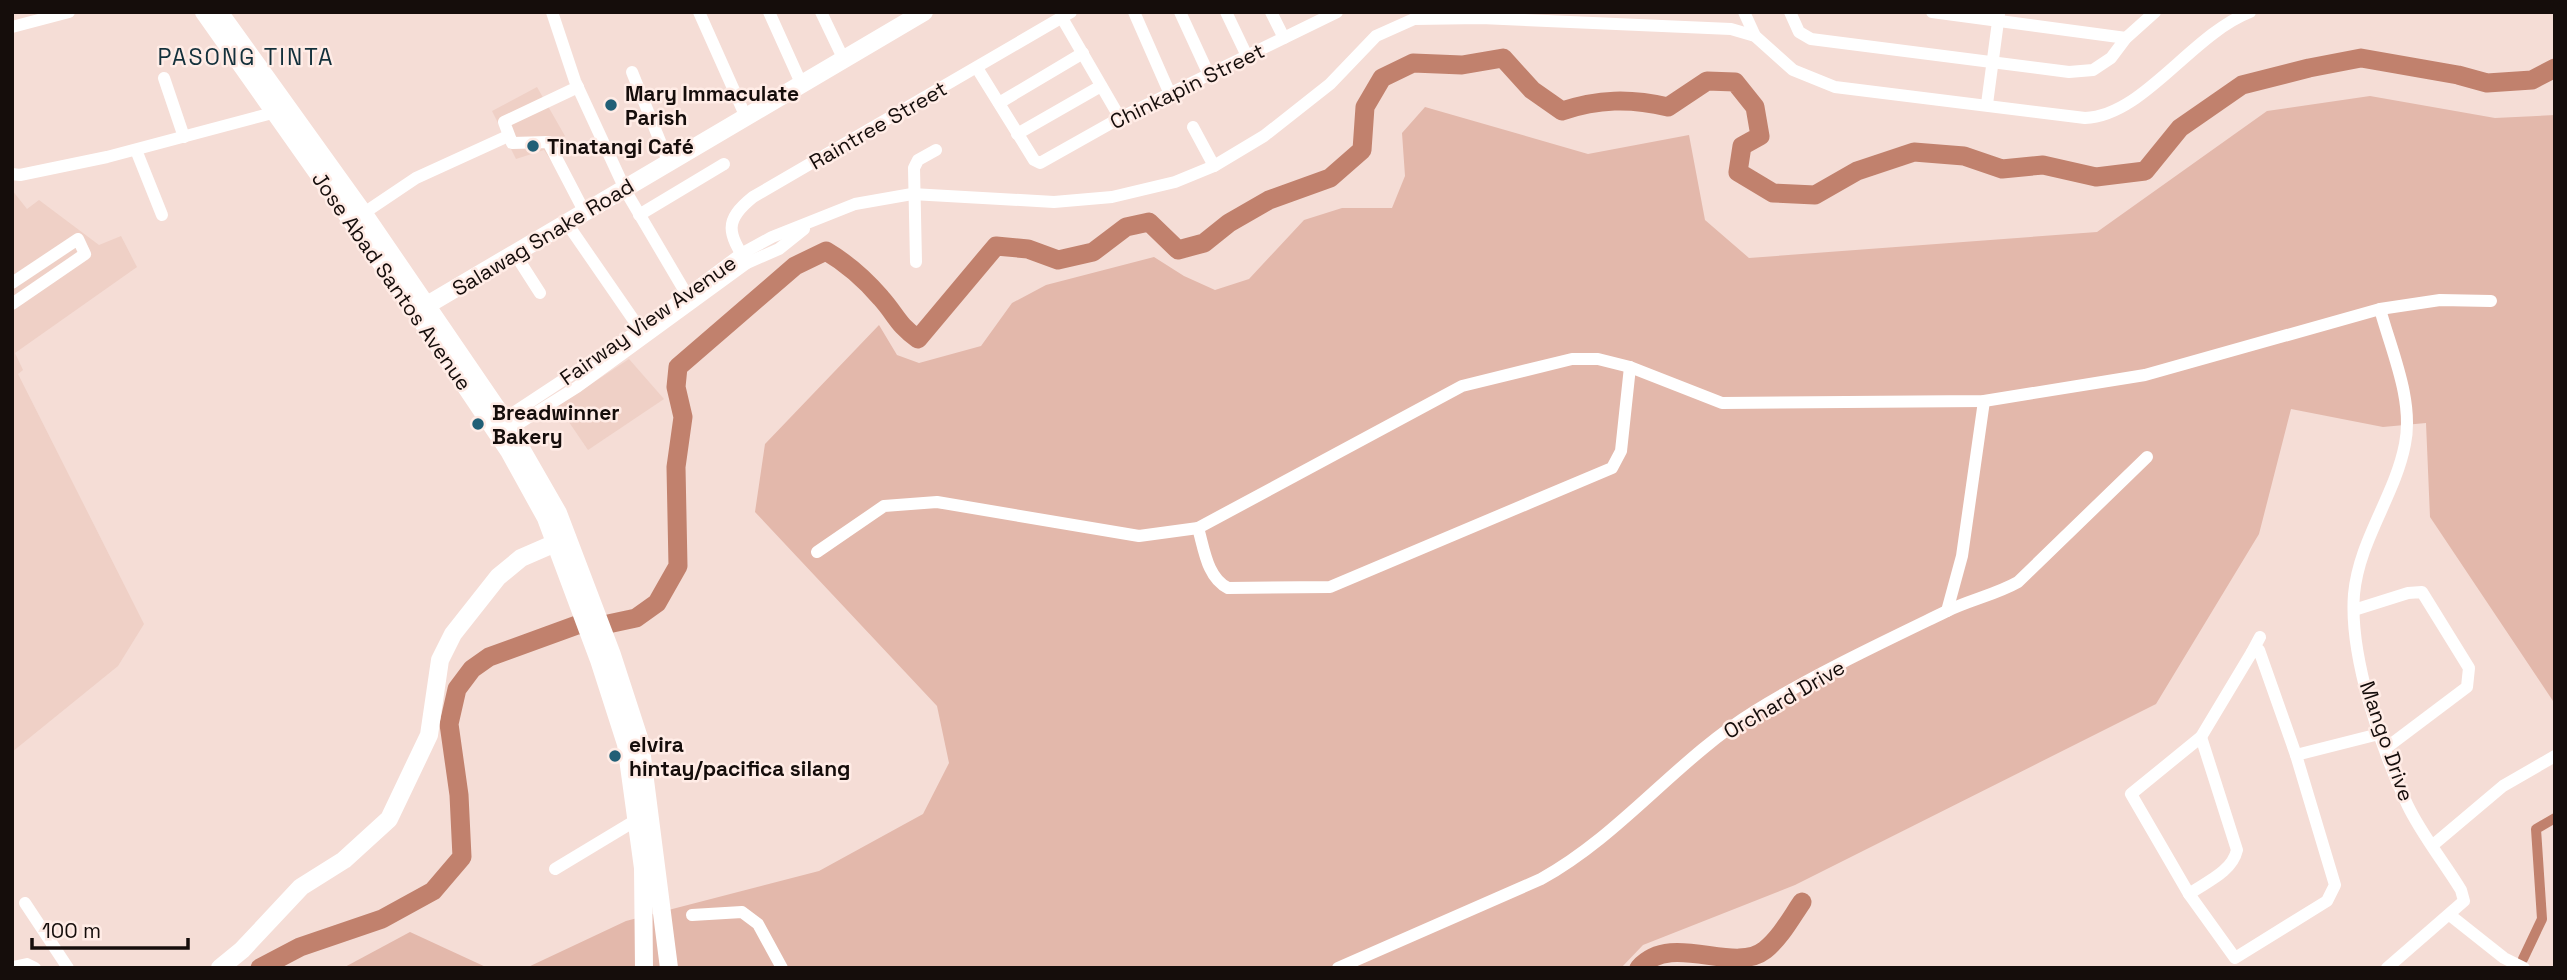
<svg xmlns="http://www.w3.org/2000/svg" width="2567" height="980" font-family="'Space Grotesk',sans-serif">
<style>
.built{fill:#efd0c6}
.green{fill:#e3b8ab}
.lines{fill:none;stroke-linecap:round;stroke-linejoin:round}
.canal{stroke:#c1816d;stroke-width:10}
.river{stroke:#c1816d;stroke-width:19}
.street{stroke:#fff;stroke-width:12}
.secondary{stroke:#fff;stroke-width:18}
.poi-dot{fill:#215f76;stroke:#ffece6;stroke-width:2.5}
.labels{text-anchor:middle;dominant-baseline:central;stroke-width:5;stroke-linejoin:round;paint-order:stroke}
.street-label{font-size:21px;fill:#150d0b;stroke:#ffece6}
.poi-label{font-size:21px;font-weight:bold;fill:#150d0b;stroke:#ffece6;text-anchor:start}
.neighbourhood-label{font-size:23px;letter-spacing:2px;fill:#13303b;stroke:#ffece6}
</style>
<rect width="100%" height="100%" fill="#f5ddd6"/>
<g class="built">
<path d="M537 87 565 136 555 142 575 197 544 150 516 159 492 111Z"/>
<path d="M12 190 27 209 39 200 99 245 121 236 137 267 15 353 23 370 18 374 144 624 118 666 12 752Z"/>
<path d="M629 359 664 399 588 450 558 406Z"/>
</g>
<g class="green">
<path d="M2370 96 2495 118 2555 115V704L2430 517 2426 423 2383 427 2291 409 2259 534 2156 704 1795 885 1643 945 1621 968H526L626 921 819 871 923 814 949 763 937 706 755 512 765 444 879 325 897 355 919 363 981 346 1012 303 1046 285 1154 257 1184 276 1215 290 1249 279 1304 220 1342 208H1392L1405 176 1402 133 1425 107 1588 154 1689 135 1705 220 1749 258 2097 232 2267 111Z"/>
<path d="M410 932 488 968H343Z"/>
</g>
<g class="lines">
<path class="canal" d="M2523 959 2542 919 2536 829 2555 818"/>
<g class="river">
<path d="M260 968 300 947 382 919 433 891 462 857 459 795 449 724 457 689 472 669 489 657 577 625 608 624 636 618 657 603 678 566 676 467 683 417 676 387 678 367 795 266 826 251C848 264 864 278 881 298 897 316 897 324 918 339L996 246 1028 249 1058 260 1093 252 1126 227 1149 222 1178 250 1204 243 1229 223 1269 200 1330 178 1362 150 1365 107 1382 78 1413 63 1462 65 1503 58 1532 90 1562 111C1598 99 1630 98 1668 107L1707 81 1735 82 1755 107 1760 136 1742 146 1738 172 1773 193 1815 195 1857 171 1914 152 1964 156 2002 169 2043 165 2096 177 2145 171 2180 128 2242 85 2309 68 2361 58 2458 75 2487 83 2532 80 2555 68"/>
<path d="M1639 968C1672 931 1733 975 1765 950 1781 937 1791 918 1802 902"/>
</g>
<g class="street">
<path d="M552 12 575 81 624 187"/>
<path d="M699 12 745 115"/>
<path d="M769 12 801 83"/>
<path d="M821 12 843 58"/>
<path d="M1134 12 1170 94"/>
<path d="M1180 12 1209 75"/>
<path d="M1226 12 1247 56"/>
<path d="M1271 12 1284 38"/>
<path d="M1744 12 1755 36"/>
<path d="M1790 12 1799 32 1811 39 2069 72 2093 70 2111 58 2126 38 2155 12"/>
<path d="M1932 12 2126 38"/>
<path d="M1062 18 1120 118"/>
<path d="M12 27 69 12"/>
<path d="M977 68 1034 160 1040 163 1120 118 1337 12"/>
<path d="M632 72 668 161"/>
<path d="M164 78 184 137"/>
<path d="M578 87 504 122 512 143 548 142 584 211"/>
<path d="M999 103 1083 53"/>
<path d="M1987 104 1999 14"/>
<path d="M1193 127 1214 166"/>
<path d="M1017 134 1101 86"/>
<path d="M136 150 162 215"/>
<path d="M12 174 20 175 107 157 280 111"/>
<path d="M628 195 687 295"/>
<path d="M639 215 724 164"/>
<path d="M358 217 416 178 508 136"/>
<path d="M566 222 644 335"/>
<path d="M515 254 540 293"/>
<path d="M916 262 914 168 918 160 936 150"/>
<path d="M747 263C728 233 723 221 753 197L1071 12"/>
<path d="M12 283 78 239 85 254 12 304"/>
<path d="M2380 309C2391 350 2414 400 2405 444 2395 496 2359 540 2354 594 2349 656 2381 748 2407 804 2421 834 2444 862 2461 890L2464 901 2387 968"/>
<path d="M500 425 504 419 639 330 741 254 772 237 855 204 912 194 1054 202 1112 197 1175 182 1214 166 1264 136 1330 84 1376 36 1414 19 1481 18 1731 29 1755 36 1793 70 1835 87 2085 118C2143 116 2191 35 2250 12"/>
<path d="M503 430 510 429 577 387 747 263 779 249 804 229"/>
<path d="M1198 528C1204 548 1207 578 1228 588L1330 587 1612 468 1621 451 1630 367"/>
<path d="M817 552 884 506 937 502 1139 536 1198 528 1462 386 1572 359H1598L1630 367 1722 403 1984 401 2145 375 2380 309 2440 300 2491 301"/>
<path d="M2354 610 2408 593 2422 592 2469 668 2467 687 2386 748"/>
<path d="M1947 611 1962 556 1984 401"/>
<path d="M2259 650 2296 755 2335 885 2327 901 2235 958 2189 894 2131 794 2201 737 2252 652Z"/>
<path d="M2252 652 2260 637"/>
<path d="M2296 755 2379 734"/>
<path d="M2433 845 2503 786 2555 756"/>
<path d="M555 869 633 822 643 821"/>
<path d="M2189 894C2206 882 2232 872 2237 850L2201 737"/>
<path d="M25 903 68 968"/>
<path d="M692 915 742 912 758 924 782 968"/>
<path d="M2451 916 2504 958 2524 968"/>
<path d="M13 967 27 964 35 968"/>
<path d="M1338 968 1541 879C1621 835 1677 759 1755 711 1815 674 1881 643 1945 612 1969 600 1995 595 2018 582L2147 457"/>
</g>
<g class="secondary">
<path d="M204 12 415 311 509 451 546 518 599 660 626 744 643 868 644 968"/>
<path d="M219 12 364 214 504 419 558 513 612 655 640 741 669 968"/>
<path d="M417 311 924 12"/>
<path d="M220 968 242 950 301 887 344 860 389 819 429 735 440 660 453 634 498 577 521 558 567 538"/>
</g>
</g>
<g class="poi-dot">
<circle cx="611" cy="105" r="7"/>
<circle cx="533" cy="146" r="7"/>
<circle cx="478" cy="424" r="7"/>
<circle cx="615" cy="756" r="7"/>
</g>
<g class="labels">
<g class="street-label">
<text transform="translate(1187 86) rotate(-26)">Chinkapin Street</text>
<text transform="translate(878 125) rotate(-30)">Raintree Street</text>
<text transform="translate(543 237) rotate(-31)">Salawag Snake Road</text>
<text transform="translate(392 281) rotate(55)">Jose Abad Santos Avenue</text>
<text transform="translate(648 320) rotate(-35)">Fairway View Avenue</text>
<text transform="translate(1784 699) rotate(-30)">Orchard Drive</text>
<text transform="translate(2387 741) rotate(71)">Mango Drive</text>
</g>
<g class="poi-label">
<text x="625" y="93">Mary Immaculate<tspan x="625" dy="24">Parish</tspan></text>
<text x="547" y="146">Tinatangi Café</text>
<text x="492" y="412">Breadwinner<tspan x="492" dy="24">Bakery</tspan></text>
<text x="629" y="744">elvira<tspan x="629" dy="24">hintay/pacifica silang</tspan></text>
</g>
<g class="neighbourhood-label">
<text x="246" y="57">PASONG TINTA</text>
</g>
</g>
<rect width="2567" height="980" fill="none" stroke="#150d0b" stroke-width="28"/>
<path d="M32 938v10h156v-10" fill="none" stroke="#150d0b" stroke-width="3.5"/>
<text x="42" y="938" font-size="21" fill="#150d0b" stroke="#ffece6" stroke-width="5" paint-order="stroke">100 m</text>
</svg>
